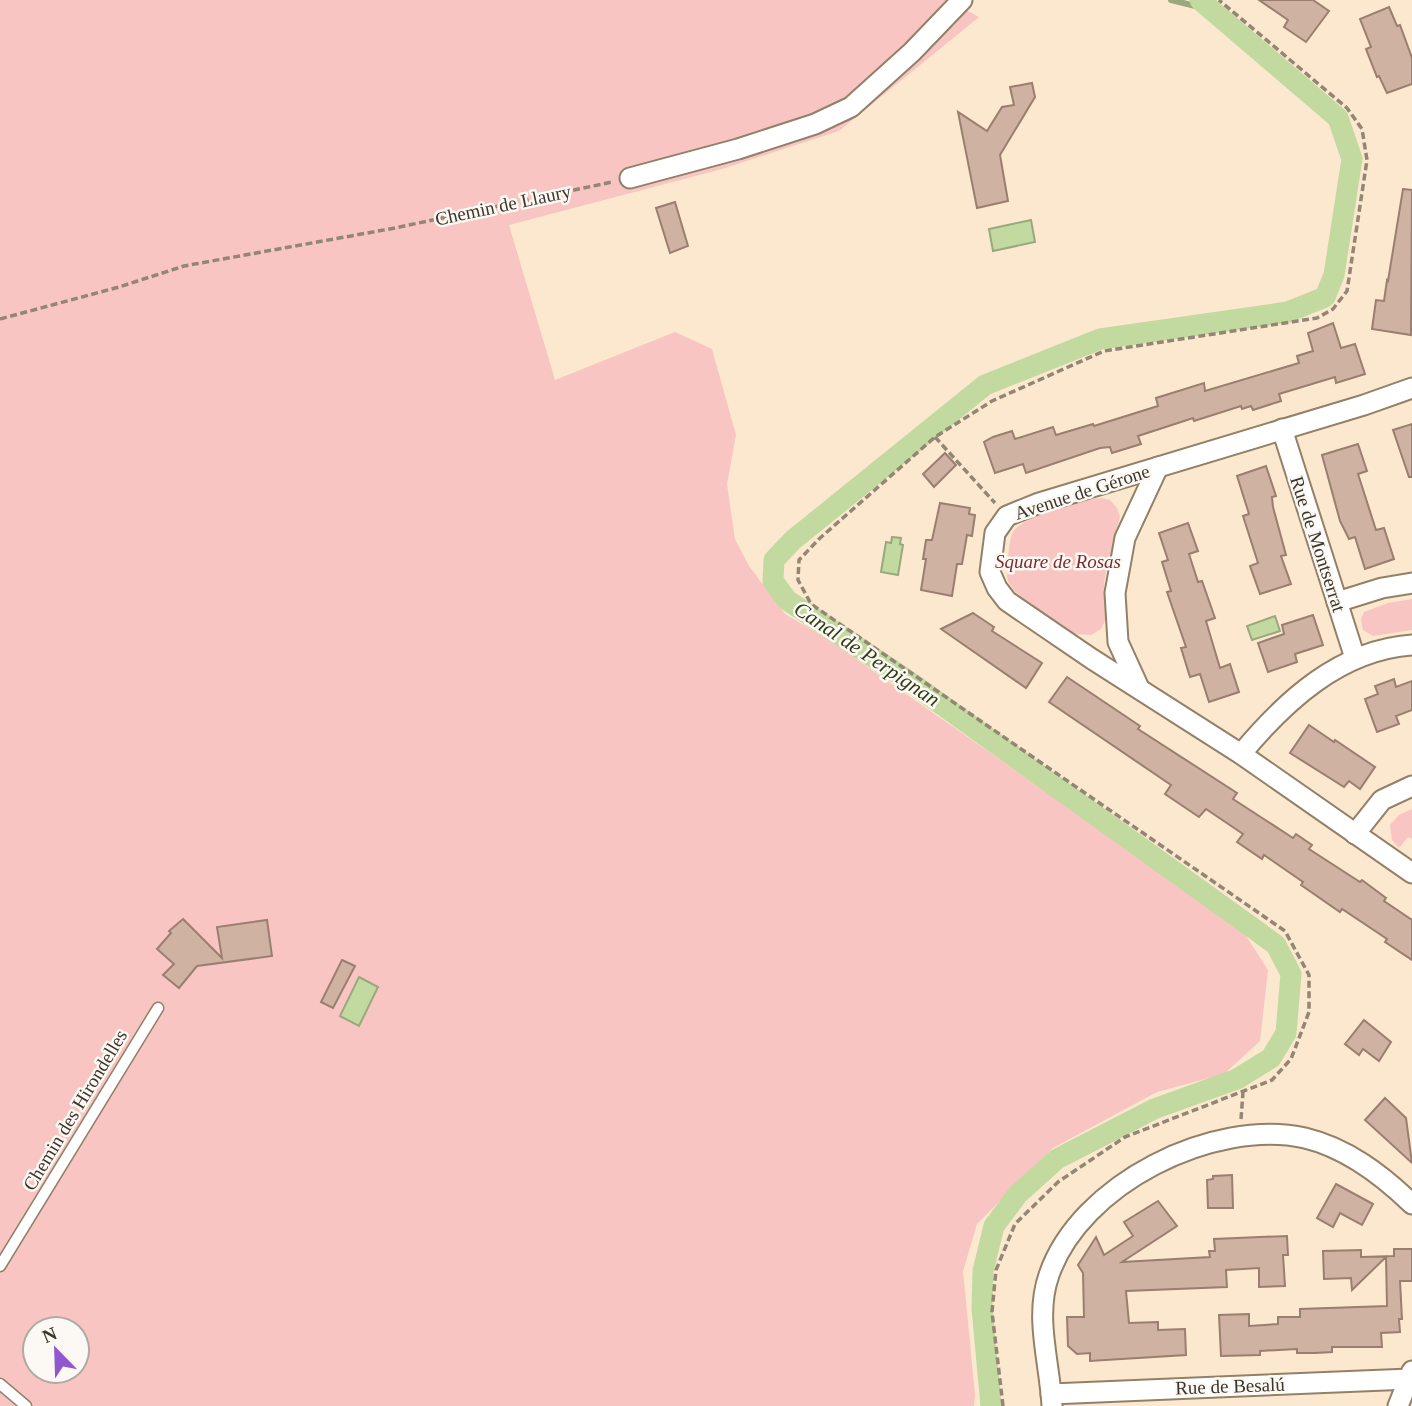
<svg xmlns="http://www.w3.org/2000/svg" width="1412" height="1406" font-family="Georgia,serif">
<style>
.green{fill:#f8c5c2;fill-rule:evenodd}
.water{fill:#c2daa0;stroke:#9aa87d;stroke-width:2}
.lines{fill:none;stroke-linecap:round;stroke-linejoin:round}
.stream{stroke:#9aa87d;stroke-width:6}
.canal{stroke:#c2daa0;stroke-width:21}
.building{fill:#d0b2a3;stroke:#9a7e70;stroke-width:2}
.lane-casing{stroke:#928068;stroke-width:13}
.street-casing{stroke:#928068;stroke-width:23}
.path{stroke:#938675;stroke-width:3.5;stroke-dasharray:7 3.5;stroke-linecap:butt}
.lane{stroke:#fff;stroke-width:10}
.street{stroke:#fff;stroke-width:19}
.labels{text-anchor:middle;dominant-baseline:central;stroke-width:5;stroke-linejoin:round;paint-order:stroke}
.street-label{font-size:19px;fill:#3c352b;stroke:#fcf8f3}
.park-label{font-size:19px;font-style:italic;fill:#7b2b2d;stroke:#fcf8f3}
.water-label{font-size:21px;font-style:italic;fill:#2d3c13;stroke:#fcf8f3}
</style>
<rect width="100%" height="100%" fill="#fce8ce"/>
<g class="green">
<path d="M0 0H948L979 17 839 131 722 169 509 225 555 380 675 332 712 349 736 435 727 484 735 539 749 566 785 614 826 638 1241 928 1268 970 1260 1041 1224 1074 1157 1092 1053 1148 977 1224 963 1271 975 1395 974 1406H0ZM35 1329H77V1371H35Z"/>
<path d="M1102 498 1110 500 1117 508 1120 517 1106 571 1104 583 1106 619 1101 629 1091 635 1075 634C1056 621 1023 604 1010 585 1005 577 1007 568 1008 559 1009 550 1009 540 1013 532 1022 516 1084 499 1102 498Z"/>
<path d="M1412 599V630L1373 636 1363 630 1361 619 1364 612 1388 603Z"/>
<path d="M1412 809V839L1408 837 1399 848 1392 840 1390 825 1399 815Z"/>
</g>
<g class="water">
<path d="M1031 220 1035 242 993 251 989 229Z"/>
<path d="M892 537 901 538 900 544 903 545 898 575 881 572 886 542 891 543Z"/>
<path d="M1275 616 1280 631 1252 640 1247 626Z"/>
<path d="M359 977 378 987 359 1026 340 1016Z"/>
</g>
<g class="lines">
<path class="stream" d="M1171 0 1212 10"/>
<path class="canal" d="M991 1406 982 1308 983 1271 994 1226 1018 1194 1057 1159 1154 1109 1237 1079 1271 1058 1286 1033 1291 974 1276 945 1250 926 913 684 787 600 773 581 774 560 793 540 985 385 1100 339 1288 312 1325 297 1334 275 1352 159 1338 118 1200 0"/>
</g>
<g class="building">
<path d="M1259 0H1313L1329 11 1306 42 1284 27 1288 20Z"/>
<path d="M1389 7 1397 26 1400 25 1412 58V84L1387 93 1379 76 1377 77 1366 49 1371 47 1360 19Z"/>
<path d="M1032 83 1035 97 1000 155 1008 201 977 208 958 112 987 131 1002 107 1014 105 1010 87Z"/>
<path d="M1403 189 1412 190 1411 335 1372 329 1376 300 1384 301 1387 280 1388 281Z"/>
<path d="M675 202 688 246 670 253 656 208Z"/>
<path d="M1333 323 1341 348 1355 344 1365 374 1336 383 1335 377 1279 394 1281 401 1253 410 1251 406 1242 409 1241 406 1194 421 1193 418 1178 423 1138 436 1141 444 1112 453 1110 447 1100 448 1026 473 1023 464 995 473 984 442 993 437 1012 431 1015 439 1053 427 1056 435 1093 424 1094 426 1158 406 1156 398 1204 383 1205 391 1299 363 1297 356 1313 351 1308 333Z"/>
<path d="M1412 424V477H1409L1393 430Z"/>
<path d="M1358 444 1367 471 1358 474 1376 530 1384 528 1394 559 1365 569 1355 537 1349 539 1340 521 1322 455Z"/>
<path d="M945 453 956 465 934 487 923 474Z"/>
<path d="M1266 466 1276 496 1272 497 1273 507 1286 555 1281 556 1291 584 1260 594 1250 566 1258 563 1243 516 1249 514 1237 476Z"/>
<path d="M940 503 970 508 969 514 975 515 972 536 967 535 962 564H957L952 596 921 590 926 559H923L926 540H932Z"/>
<path d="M1188 523 1198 551 1189 554 1198 582 1202 581 1215 618 1206 621 1220 668 1230 664 1239 692 1209 702 1200 674 1190 677 1181 648 1186 647 1167 592 1171 591 1162 562 1168 560 1159 533Z"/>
<path d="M973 613 994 627 992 631 1042 663 1026 688 941 629Z"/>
<path d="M1313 615 1323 645 1295 654 1297 662 1268 672 1258 643 1284 634 1282 625Z"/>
<path d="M1067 677 1140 726 1138 729 1237 793 1233 799 1293 838 1296 834 1312 845 1309 849 1360 882 1362 880 1386 898 1384 901 1412 920V960L1385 942 1387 939 1342 909 1340 912 1301 885 1303 882 1264 855 1262 859 1237 842 1243 834 1206 809 1199 817 1165 794 1171 785 1049 702Z"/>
<path d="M1394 679 1396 687 1412 681V710L1396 716 1399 724 1377 732 1365 699 1378 694 1375 686Z"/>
<path d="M1309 725 1334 742 1335 740 1375 767 1360 789 1349 781 1344 787 1290 753Z"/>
<path d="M183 919 222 958 217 927 267 920 272 956 197 966 179 988 163 975 174 964 157 949 171 933 169 931Z"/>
<path d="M342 960 355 966 333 1008 321 1002Z"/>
<path d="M1364 1020 1391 1042 1379 1061 1363 1049 1359 1055 1345 1044Z"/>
<path d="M1385 1098 1406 1118 1412 1163 1365 1120Z"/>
<path d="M1232 1175 1233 1208H1208L1207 1180 1213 1179V1176Z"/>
<path d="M1336 1184 1373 1204 1362 1225 1340 1213 1333 1227 1317 1218Z"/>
<path d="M1158 1201 1177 1226 1122 1262 1210 1257 1209 1251H1215L1214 1239 1287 1236 1288 1255H1283L1285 1286 1259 1287V1268L1226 1270 1227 1287 1126 1291 1129 1323 1158 1322V1330L1185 1329 1186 1355 1090 1361V1353L1077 1354 1068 1346 1067 1317H1084L1083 1273 1078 1265 1096 1237 1104 1255 1133 1236 1124 1222Z"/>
<path d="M1394 1249H1412V1281H1400L1402 1319H1399L1400 1332 1381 1333 1382 1347H1332V1352L1315 1353H1297V1349L1260 1351V1355L1221 1356 1219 1315 1249 1314V1326L1278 1324V1317H1300V1309L1387 1306 1386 1257 1352 1290 1351 1278 1324 1279 1323 1251 1361 1250V1257L1394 1256Z"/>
</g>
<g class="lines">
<defs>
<g id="lane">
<path d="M0 1266 158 1008"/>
<path d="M0 1384 26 1406"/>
</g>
<g id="street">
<path d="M630 178 738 149 815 124 851 107 912 52 962 0"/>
<path d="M1412 388 1364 405 1039 503 1007 516 995 533 990 572 997 588 1007 601 1092 659 1241 754 1412 873"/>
<path d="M1282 429 1355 658"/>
<path d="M1337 602 1382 588 1412 583"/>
<path d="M1139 688 1118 642 1115 593 1125 538 1158 467"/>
<path d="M1241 754C1285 701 1340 650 1412 645"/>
<path d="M1355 834 1382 800 1412 786"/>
<path d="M1051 1394 1410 1379"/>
<path d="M1052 1406C1050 1363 1034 1317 1049 1275 1080 1184 1213 1118 1305 1138 1347 1148 1382 1175 1412 1204"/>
<path d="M1398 1406 1412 1371"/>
</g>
</defs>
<use href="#lane" class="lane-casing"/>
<use href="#street" class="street-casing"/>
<g class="path">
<path d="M0 319 119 287 184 266 395 228 612 182"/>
<path d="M935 437 995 503"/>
<path d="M1241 1119 1243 1092"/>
<path d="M1003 1406 992 1312 996 1270 1015 1224 1058 1182 1125 1137 1272 1080 1291 1059 1309 1012V975L1285 931 811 604 798 580 799 560 819 539 935 437 992 401 1104 351 1317 318 1333 309 1347 291 1367 160 1362 129 1347 108 1219 0"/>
</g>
<use href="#lane" class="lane"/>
<use href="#street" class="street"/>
</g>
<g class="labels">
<g class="street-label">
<text transform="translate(503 205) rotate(-12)">Chemin de Llaury</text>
<text transform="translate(1082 492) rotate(-18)">Avenue de Gérone</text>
<text transform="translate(1318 544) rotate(72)">Rue de Montserrat</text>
<text transform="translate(75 1110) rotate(-59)">Chemin des Hirondelles</text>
<text transform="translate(1230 1386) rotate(-2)">Rue de Besalú</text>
</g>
<g class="park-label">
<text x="1058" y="561">Square de Rosas</text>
</g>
<g class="water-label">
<text transform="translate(867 654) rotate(34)">Canal de Perpignan</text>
</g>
</g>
<g transform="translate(56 1350) rotate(337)"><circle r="33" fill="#fcf8f3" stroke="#afaaa3" stroke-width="2"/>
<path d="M0-5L12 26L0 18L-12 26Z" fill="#9157ce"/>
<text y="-10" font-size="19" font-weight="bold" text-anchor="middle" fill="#3c352b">N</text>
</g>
</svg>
